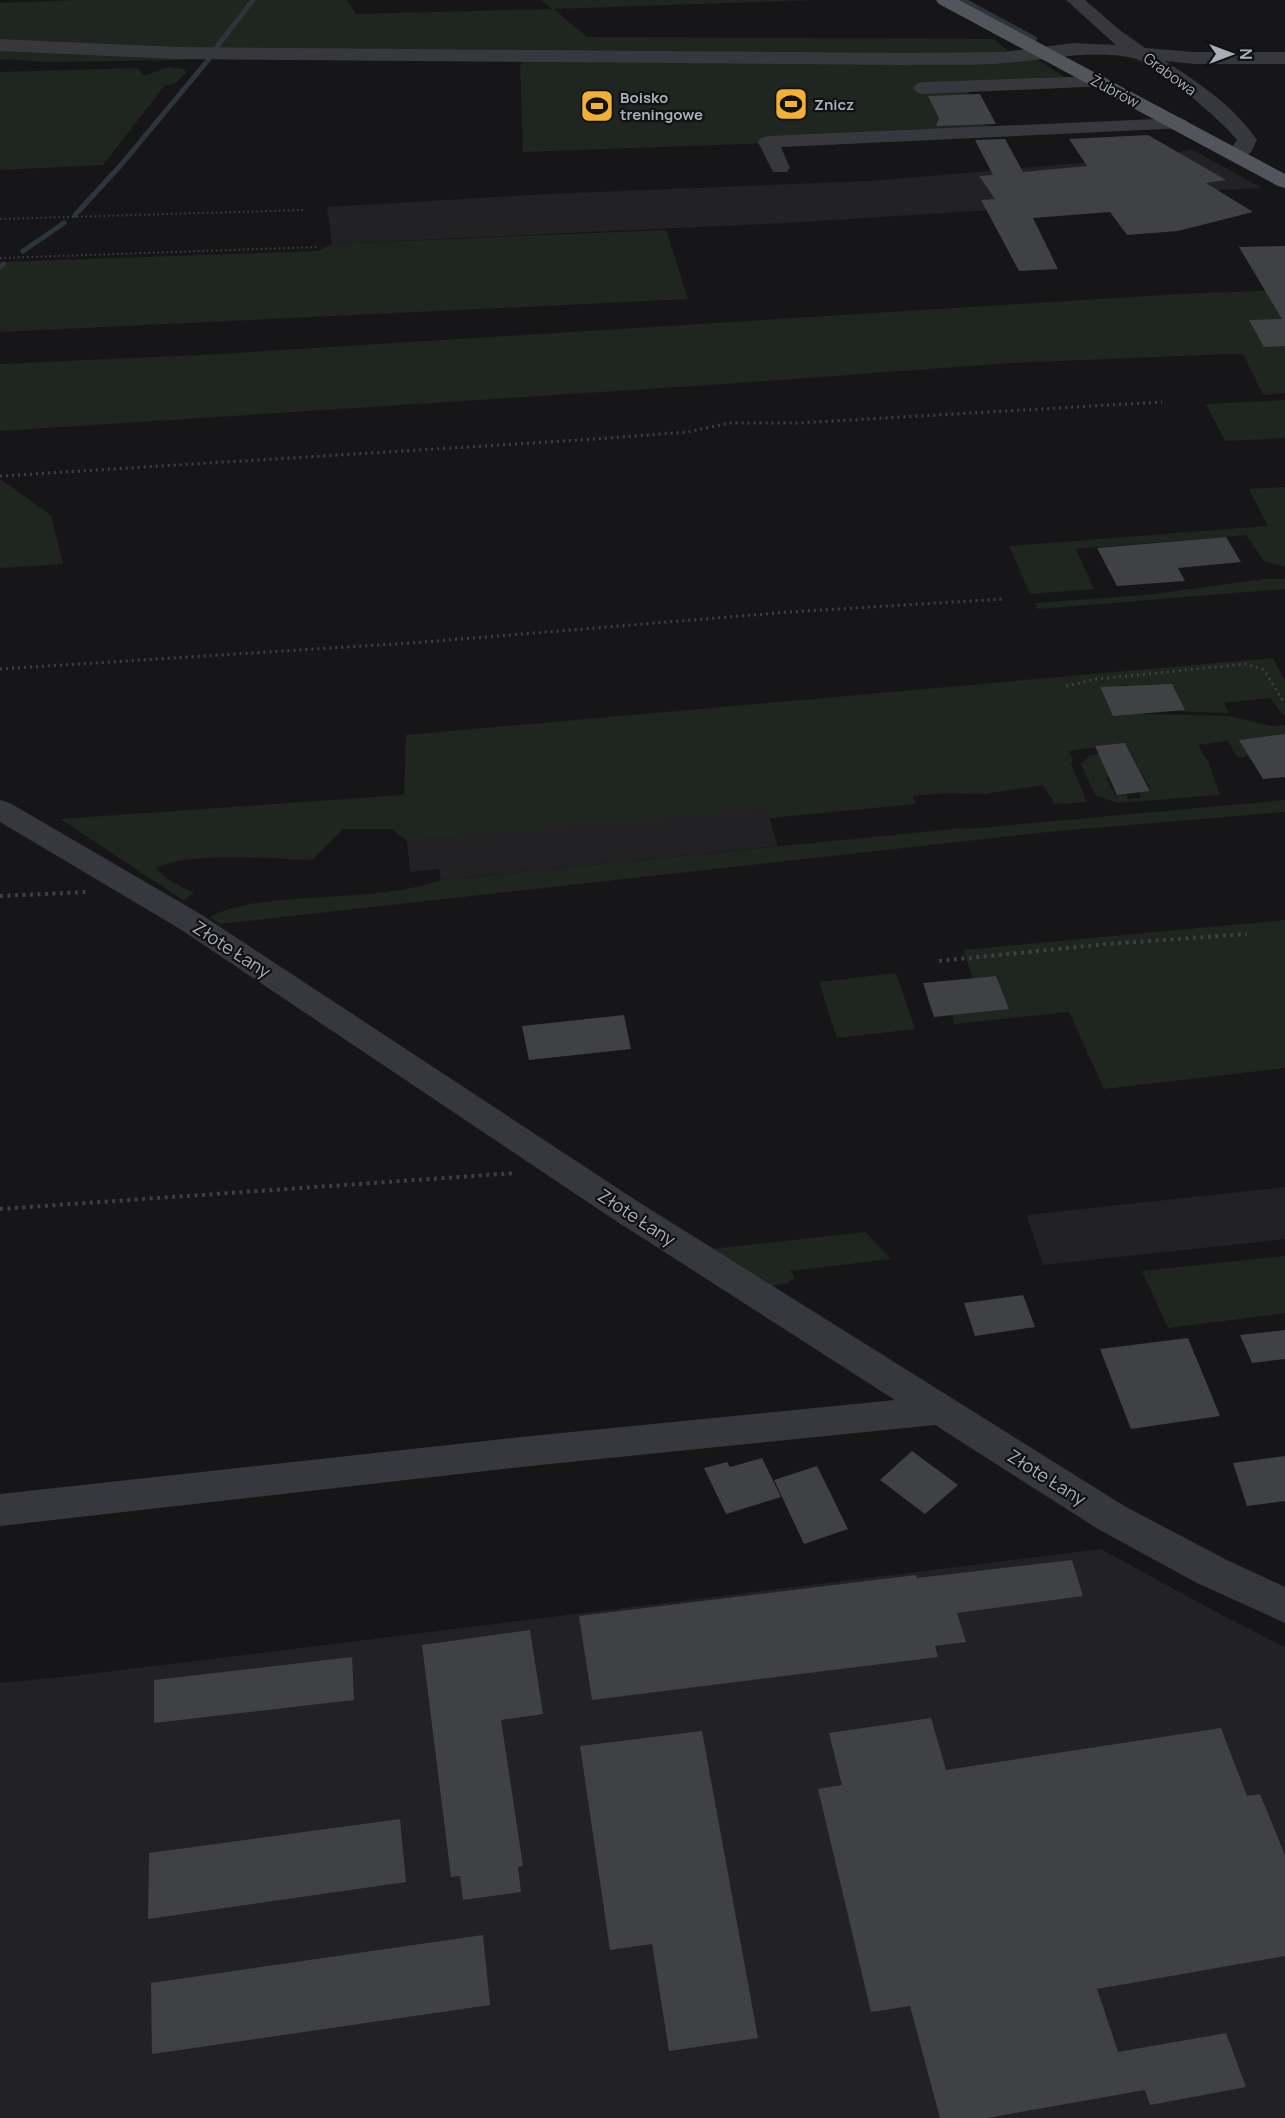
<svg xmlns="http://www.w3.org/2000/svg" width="1285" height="2118" font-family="Manrope,sans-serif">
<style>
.built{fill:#222225}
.green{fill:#1e261f}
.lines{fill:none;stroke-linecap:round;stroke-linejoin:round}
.stream{stroke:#2c353c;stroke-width:5}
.building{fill:#404145}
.path-far2{stroke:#3d3f44;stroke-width:2;stroke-dasharray:1.5 3;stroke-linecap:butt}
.path-far1{stroke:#3d3f44;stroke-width:3;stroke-dasharray:2 4;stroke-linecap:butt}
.path{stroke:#3d3f44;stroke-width:4;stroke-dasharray:3 4.5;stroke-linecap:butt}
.minor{fill:#37383d;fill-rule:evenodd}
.major{fill:#53555c;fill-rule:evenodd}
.labels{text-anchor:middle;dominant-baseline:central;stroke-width:4.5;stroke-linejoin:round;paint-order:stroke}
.far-street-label{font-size:15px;fill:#a8adb8;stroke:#111113}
.far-poi-label{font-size:15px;font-weight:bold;fill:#a8adb8;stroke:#111113;text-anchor:start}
.street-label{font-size:18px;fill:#a8adb8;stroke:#111113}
</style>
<rect width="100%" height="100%" fill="#161618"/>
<g class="built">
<path d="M1191 149 1262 188 1220 190 1182 198 785 223 332 244 327 207 548 194 869 181 1165 156Z"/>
<path d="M766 808 778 846 441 880 439 869 410 872 407 841Z"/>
<path d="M1285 1187V1239L1043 1265 1027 1215Z"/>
<path d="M1101 1549 1218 1613 1285 1647V2118H0V1683L73 1676Z"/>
</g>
<g class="green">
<path d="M79 0H347L356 14 552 9 541 0H816L554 9 587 37 994 39 1012 54 890 55 693 51 189 48 0 39V3Z"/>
<path d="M0 48 189 58 186 60 47 62 0 59Z"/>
<path d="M1033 57 1079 86 967 90 993 135 523 152 520 65 525 61Z"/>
<path d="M168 67 182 69 187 72 175 84 165 85 103 165 0 170V72L137 68 144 76Z"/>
<path d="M666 230 688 299 0 332V262L318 251 332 244Z"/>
<path d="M1285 290V393L1263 395 1243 354H1229L1012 363 709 385 0 431V364L219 354 1180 294Z"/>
<path d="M1285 400V438L1225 441 1206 404Z"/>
<path d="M0 479 51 515 63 564 0 568Z"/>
<path d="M1285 487V567L1264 561 1246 535 1076 549 1094 589 1030 594 1009 546 1268 526 1249 489Z"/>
<path d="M1265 579H1285V589L1038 609 1035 603 1146 595Z"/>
<path d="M1273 658 1285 681V715L1281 713 1270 698 1224 703 1229 713 1170 711 1166 706 1128 685 1100 688 1109 708 1138 705 1143 714 1229 716 1272 726 1285 725V755L1249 759 1248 756 1238 758 1228 741 1198 745 1208 762 1220 795 1118 803 1095 795 1081 764 1090 755 1099 754 1125 774 1106 777 1115 795 1126 794 1129 799 1141 798 1139 792 1151 790 1125 743 1069 751 1073 759 1071 764 1087 802 1055 804 1043 785 984 794 950 793 913 796 916 804 770 818 766 809 407 841 392 829H343L312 860C270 859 193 851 156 868L167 879 194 893 183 900 60 819 404 795 406 735Z"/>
<path d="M1285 800V812L1047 832 220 924 210 917C235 904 267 901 295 899 343 895 395 896 441 880L963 828 968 829Z"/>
<path d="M1285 920V1068L1104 1089 1069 1012 954 1024 952 1015 1009 1009 996 976 973 978 963 950Z"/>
<path d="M896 973 915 1029 837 1038 819 982Z"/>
<path d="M865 1232 891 1259 790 1271 795 1277 788 1283 771 1286 712 1249Z"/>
<path d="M1285 1256V1313L1168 1328 1142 1271Z"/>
</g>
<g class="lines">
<g class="stream">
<path d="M963 0 1035 39"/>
<path d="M216 48 253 0"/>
<path d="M75 215 120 166 209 59"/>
<path d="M23 251 64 223"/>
<path d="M0 267 4 264"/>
</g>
</g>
<g class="building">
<path d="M980 94 996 124 936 126 939 118 928 96Z"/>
<path d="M1148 135 1226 180 1206 183 1253 212 1178 231 1127 235 1110 212 1033 218 1058 269 1019 271 981 200 995 199 979 176 993 175 975 140 1005 139 1023 172 1087 166 1069 139Z"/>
<path d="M1285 246V346L1264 347 1249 320 1282 319 1239 247Z"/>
<path d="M1226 537 1241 562 1178 568 1185 581 1117 586 1097 548Z"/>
<path d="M1172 684 1185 710 1113 716 1100 687Z"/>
<path d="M1285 734V777L1263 779 1239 740Z"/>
<path d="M1125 743 1129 751 1150 791 1117 795 1095 746Z"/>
<path d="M996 976 1009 1009 934 1017 923 983Z"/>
<path d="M624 1015 631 1049 529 1060 522 1026Z"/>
<path d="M1023 1295 1035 1327 975 1336 964 1303Z"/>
<path d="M1285 1330V1359L1252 1363 1240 1335Z"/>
<path d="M1188 1338 1220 1416 1131 1429 1100 1349Z"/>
<path d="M912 1451 958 1485 925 1514 880 1480Z"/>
<path d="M1285 1456V1501L1247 1506 1233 1463Z"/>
<path d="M762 1458 781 1497 726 1514 704 1468 727 1462 730 1467Z"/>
<path d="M817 1466 848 1529 804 1544 774 1480Z"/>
<path d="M1072 1560 1083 1596 957 1613 966 1642 935 1646 938 1657 592 1700 579 1616 916 1575 917 1578Z"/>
<path d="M530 1630 543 1714 501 1720 523 1866 518 1867 521 1892 463 1900 460 1876 451 1877 422 1645Z"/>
<path d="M352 1657 354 1700 154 1723V1680Z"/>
<path d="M931 1718 946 1770 1221 1728 1247 1796 1260 1794 1285 1855V1956L1097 1989 1118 2052 1226 2033 1246 2087 1150 2105 1145 2090 987 2118H940L910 2006 871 2012 818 1789 842 1785 829 1733Z"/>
<path d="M702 1731 758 2038 669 2051 652 1944 610 1950 580 1746Z"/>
<path d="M400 1819 406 1882 148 1919 149 1853Z"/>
<path d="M483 1935 490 2005 152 2054 151 1983Z"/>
</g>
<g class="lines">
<g class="path-far2">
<path d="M0 219 304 210"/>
<path d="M0 258 317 247"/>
</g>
<g class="path-far1">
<path d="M0 476 596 439 688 432 729 423H798L1162 402"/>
<path d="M0 669 425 642 789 612 1003 599"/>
<path d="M1066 686 1097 679 1246 664 1264 670 1285 704"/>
</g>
<g class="path">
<path d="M0 896 88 892"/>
<path d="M939 961 1107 944 1247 934"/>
<path d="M0 1209 516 1173"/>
</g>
<g class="minor">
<path d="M1066 0H1085L1121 31 1145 48 1194 52H1285V64H1194L1165 61C1199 83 1234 106 1257 140L1251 152 1243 159H1229L1226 155 1237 140C1224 122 1153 62 1133 58 1090 49 1048 60 1005 63 972 66 937 64 904 65L177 59 0 51V39L177 47 904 53 1004 52 1073 43 1116 45Z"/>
<path d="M1100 76 1107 78 1110 82 1107 86 923 94 916 92 913 88 916 84 923 82Z"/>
<path d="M1179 118 1186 120 1189 124 1186 128 781 147 790 168 787 172H773L758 142 761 138 768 136Z"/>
<path d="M0 800 10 803 202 915 637 1201 1126 1507 1225 1559 1285 1587V1623L1197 1583 1098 1529 935 1425 521 1467 0 1526V1494L521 1437 895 1400 613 1219 180 929 0 822Z"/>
</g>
<path class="major" d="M936 0H959L1285 174V188L1278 186 939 4Z"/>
</g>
<defs>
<symbol id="stadium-square" viewBox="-11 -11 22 22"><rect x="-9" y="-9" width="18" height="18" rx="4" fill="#f2b134" stroke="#111113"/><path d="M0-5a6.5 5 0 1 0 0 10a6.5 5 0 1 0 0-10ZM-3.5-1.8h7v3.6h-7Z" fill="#111"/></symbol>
</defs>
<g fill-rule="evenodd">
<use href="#stadium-square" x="772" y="85" width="38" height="38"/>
<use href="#stadium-square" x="578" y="87" width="38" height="38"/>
</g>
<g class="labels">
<g class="far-street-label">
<text transform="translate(1170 74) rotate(36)">Grabowa</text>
<text transform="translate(1115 91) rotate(28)">Żubrów</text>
</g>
<g class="far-poi-label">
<text x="620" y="97">Boisko<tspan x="620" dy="17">treningowe</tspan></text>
<text x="814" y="104">Znicz</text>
</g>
<g class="street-label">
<text transform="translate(232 949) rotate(33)">Złote Łany</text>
<text transform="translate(637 1217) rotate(33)">Złote Łany</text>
<text transform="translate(1047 1477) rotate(32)">Złote Łany</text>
</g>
</g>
<g transform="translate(1231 54) rotate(90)" stroke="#111113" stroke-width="4.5" paint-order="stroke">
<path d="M0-4.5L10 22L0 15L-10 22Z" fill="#a8adb8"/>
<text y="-9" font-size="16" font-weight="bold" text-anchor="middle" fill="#a8adb8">N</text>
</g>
</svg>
